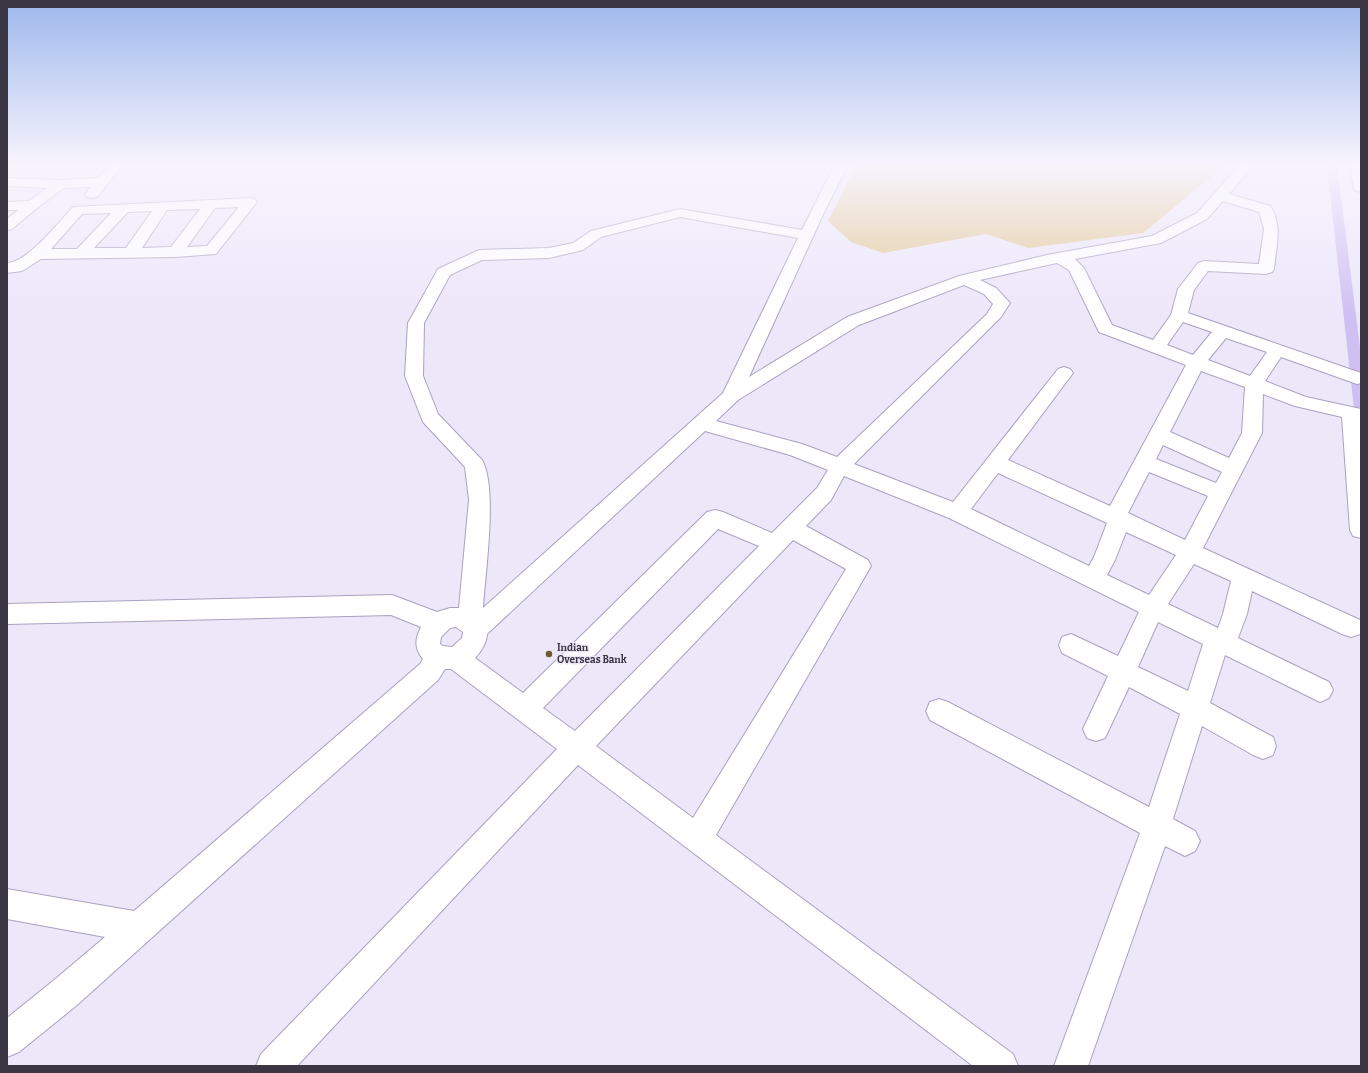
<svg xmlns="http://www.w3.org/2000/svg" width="1368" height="1073" font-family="Bitter,serif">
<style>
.green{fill:#e3c895}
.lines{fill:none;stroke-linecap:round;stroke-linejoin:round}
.canal{fill:#cfbff3;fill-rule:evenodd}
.minor-casing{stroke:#aaa1bf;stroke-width:2}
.minor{fill:#fff;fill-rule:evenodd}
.poi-dot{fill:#715a2a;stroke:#ede7fa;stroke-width:1.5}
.labels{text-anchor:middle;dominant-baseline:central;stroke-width:3;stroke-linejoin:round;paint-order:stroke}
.poi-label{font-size:10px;font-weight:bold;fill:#393542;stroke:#ede7fa;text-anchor:start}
</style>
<rect width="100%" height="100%" fill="#ede7fa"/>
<path class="green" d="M856 166H1224L1143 233 1028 248 986 234 883 253 851 242 828 221Z"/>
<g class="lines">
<path class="canal" d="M1327 166H1337L1361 355V414L1356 412 1354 409Z"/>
<defs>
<g id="minor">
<path d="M109 166H122L97 197 92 198 87 197 85 194 91 187 64 188 37 208 12 229 7 230V219L18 210H7V202L29 201 47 188 7 186V178L61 180 98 178Z"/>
<path d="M834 166H847L821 219 749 377 847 317 959 276 1047 255 1152 236 1197 213 1239 166H1253L1229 194 1270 206C1283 224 1276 248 1274 269L1272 272 1266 274 1208 271 1194 290 1188 313 1361 373V383L1357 384 1281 357 1265 381 1306 397 1361 409V538L1353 536 1350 530 1342 417 1295 406 1263 394 1262 433 1203 548 1360 620 1361 623 1360 634 1351 637 1342 634 1252 591 1247 614 1238 638 1329 682 1333 690 1329 698 1320 702 1225 655 1210 703 1273 737 1276 746 1273 755 1263 759 1253 755 1202 726 1173 819 1195 831 1200 841 1195 851 1185 856 1165 846 1088 1066H1054L1140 833 930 720 926 711 930 702 939 699 948 702 1149 807 1180 714 1129 687 1105 738 1096 741 1087 738 1083 729 1108 676 1062 653 1059 645 1062 637 1071 634 1118 656 1139 612 949 518 844 476 831 500 806 526 868 560 871 566 716 835 1013 1054 1018 1066H973L578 765 297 1066H256L261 1054 557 749 451 669H445L438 680 77 1005 19 1052 7 1057V1018L53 981 105 937 7 919V889L134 911 420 664 423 659C414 648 415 639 421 627L391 615 7 624V604L392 595 437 612 450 608H459L469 500 465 467 423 422 405 376 408 323 438 269 479 250 549 248 573 243 591 231 680 209 802 230ZM1223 201 1259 212 1264 229 1259 264 1204 261 1198 263 1178 289 1171 315 1153 340 1112 325 1084 268 1075 259 1161 243 1207 219ZM680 217 798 238 723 393 483 608C485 574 498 487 482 460L438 414 423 376 424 323 450 275 482 260 549 258 583 250 601 237ZM1057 263 1069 270 1099 332 1186 365 1110 506 1008 460 1073 373 1070 369 1064 367 1058 369 953 502 854 464 1001 317 1010 303 996 288 980 280ZM964 285 984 294 993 304 987 314 837 457 802 444 716 421 738 400 859 325ZM1183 322 1212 332 1193 355 1167 345ZM1226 338 1267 352 1250 376 1208 360ZM1201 371 1245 387 1242 433 1229 458 1170 432ZM705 431 790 455 828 470 817 488 772 533 723 512 715 510 707 512 523 693 475 658C481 652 487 642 487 634ZM1163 445 1222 472 1216 483 1156 459ZM1149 472 1208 496 1185 540 1128 513ZM998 473 1107 523 1094 557 1089 566 971 509ZM718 529 759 546 575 731 543 708ZM1126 532 1176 555 1149 595 1107 575 1115 560ZM793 540 846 569 693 818 596 746ZM1194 564 1231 581 1223 614 1218 628 1168 604ZM1158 622 1203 644 1188 691 1138 667ZM456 627 463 632 462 638 452 647 443 646 440 644 441 637 450 628Z"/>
<path d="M1350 166H1361V192L1356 191 1354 188Z"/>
<path d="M250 198 255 199 257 202 216 254 175 257 41 259 22 271 7 273V263C27 263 59 222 73 207ZM239 207 207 246 187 247 215 208ZM200 209 171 247 142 248 167 210ZM152 211 126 248H94L128 212ZM111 213 77 249H51L82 214Z"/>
</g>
</defs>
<use href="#minor" class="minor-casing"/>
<use href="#minor" class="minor"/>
</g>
<linearGradient id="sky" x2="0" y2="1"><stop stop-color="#9eb8ec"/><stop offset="0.52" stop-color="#f7f4fd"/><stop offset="1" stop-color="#f7f4fd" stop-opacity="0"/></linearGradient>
<rect width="1368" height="317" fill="url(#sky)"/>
<circle class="poi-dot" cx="549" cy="654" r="4"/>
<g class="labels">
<g class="poi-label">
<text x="557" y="648">Indian<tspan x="557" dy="12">Overseas Bank</tspan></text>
</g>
</g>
<rect width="1368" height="1073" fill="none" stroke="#393542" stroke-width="16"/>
</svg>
